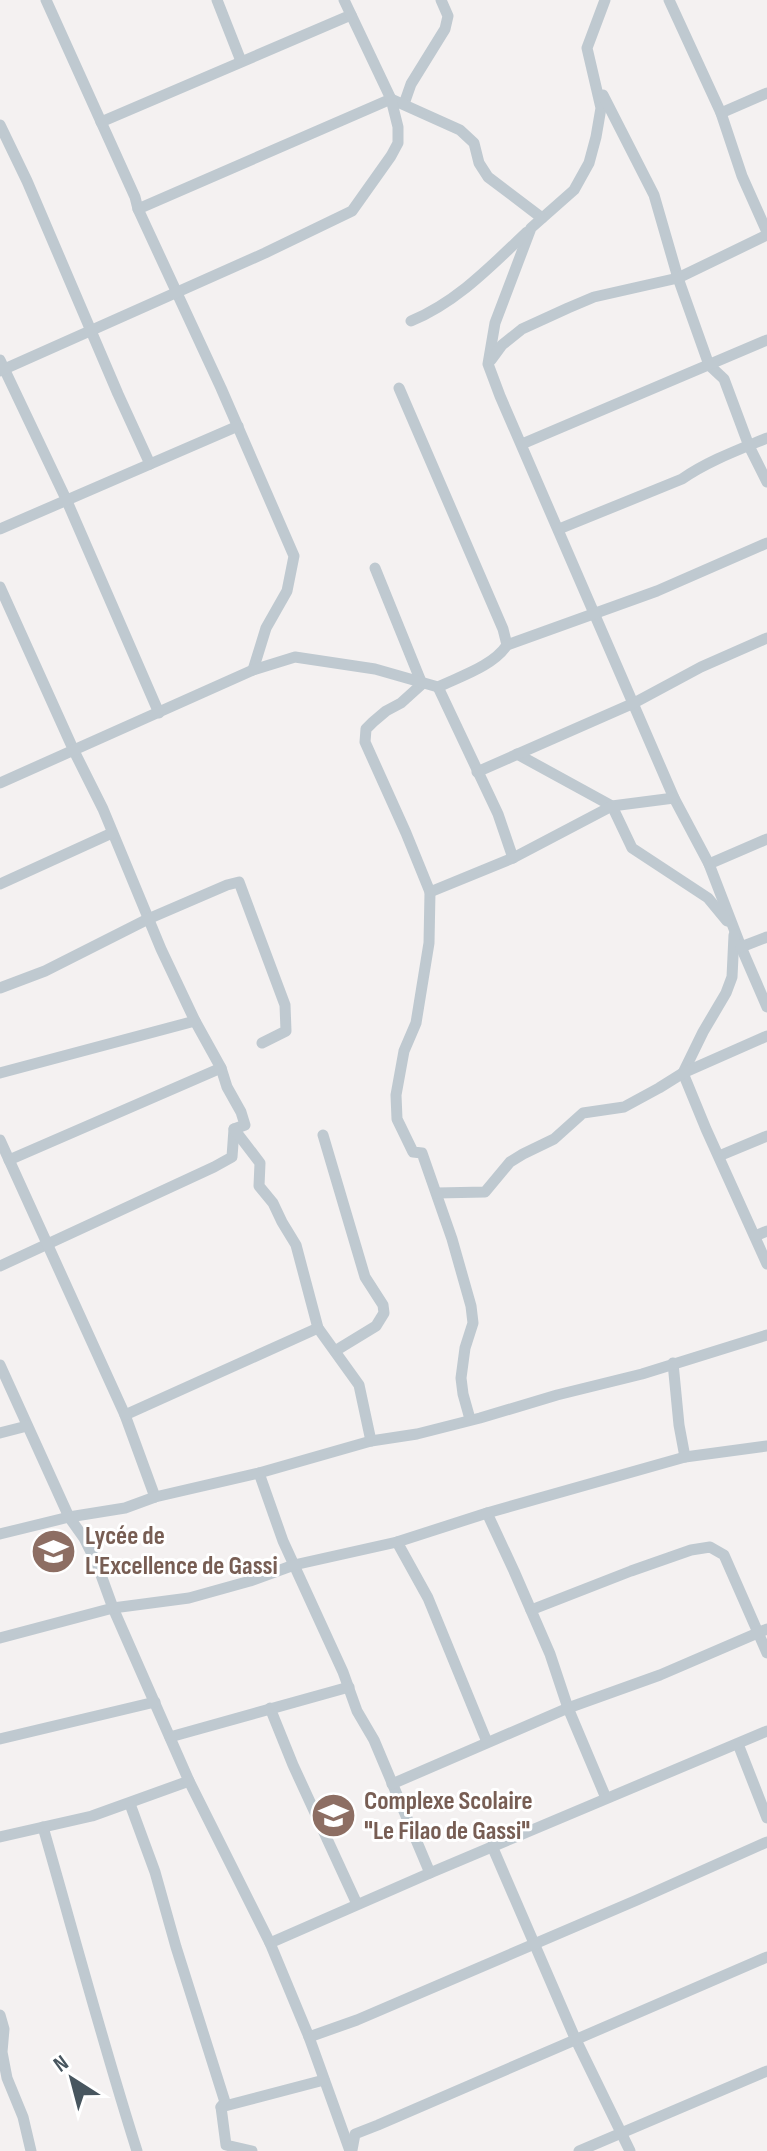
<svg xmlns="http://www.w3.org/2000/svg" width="767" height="2151" font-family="'Sofia Sans Condensed',sans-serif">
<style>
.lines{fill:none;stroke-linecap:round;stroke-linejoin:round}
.minor{stroke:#bfc9d0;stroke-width:11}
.labels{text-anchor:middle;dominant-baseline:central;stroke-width:6;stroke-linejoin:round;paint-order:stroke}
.education-label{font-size:26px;font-weight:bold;fill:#785e54;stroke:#fff;text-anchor:start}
</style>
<rect width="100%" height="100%" fill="#f4f1f1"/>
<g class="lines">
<g class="minor">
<path d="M46 0 135 197 138 209 221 388 294 556 287 591 266 628 253 670"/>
<path d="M217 0 241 61"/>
<path d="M605 0 587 48 601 108 596 137 589 163 574 190 531 228 495 323 488 364 500 396 674 798 709 864 741 947 767 1007"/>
<path d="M669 0 721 113 742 176 767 232"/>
<path d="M603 95 654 195 678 278 709 365 724 379 749 446 767 482"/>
<path d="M404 104 411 84 445 29 448 16 441 0"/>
<path d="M721 113 767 93"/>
<path d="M101 122 351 15"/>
<path d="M0 125 27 181 118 394 150 464"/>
<path d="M138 209 391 99 460 130 474 143 479 163 488 177 542 218"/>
<path d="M411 321C457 302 491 266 527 232"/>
<path d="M0 360 66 499 159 713"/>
<path d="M491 360 502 345 522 329 568 308 594 297 678 278 767 235"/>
<path d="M0 371 265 253 352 211 391 156 398 143V127L391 99 344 0"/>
<path d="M399 388 503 629 507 645"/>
<path d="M522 444 767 340"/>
<path d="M0 529 238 426"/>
<path d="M559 529 682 479C708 461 738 450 767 438"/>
<path d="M375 568 422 684"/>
<path d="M0 587 74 751 103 809 161 949 195 1021 221 1068 227 1087 241 1112 245 1125 234 1129 232 1157 214 1167 0 1266"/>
<path d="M422 684 401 703 386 711 373 722 366 729 365 742 406 833 430 892 429 943 416 1023 404 1051 396 1095 397 1119 413 1152 422 1153 452 1239 471 1306 473 1323 465 1348 461 1378 463 1394 470 1419"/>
<path d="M438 687 498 814 513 858"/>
<path d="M517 754 612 806 632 848 708 898 727 921"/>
<path d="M477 772 634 703 701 667 767 638"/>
<path d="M0 783 253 670 295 657 375 669 438 687C461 676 493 666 507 645L657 591 767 543"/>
<path d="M709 864 767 839"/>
<path d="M0 884 112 833"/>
<path d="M430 892 513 858 612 806 674 798"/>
<path d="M734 935 732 977 726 993 703 1032 683 1073 706 1129 767 1264"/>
<path d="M741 947 767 937"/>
<path d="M0 988 45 971 148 919 227 885 239 882 285 1005 286 1031 262 1043"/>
<path d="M0 1073 195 1021"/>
<path d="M234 1129 260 1163 259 1186 273 1203 282 1222 296 1245 318 1328 359 1385 371 1441"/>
<path d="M323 1135 365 1277 383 1305 384 1313 376 1326 335 1351"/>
<path d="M0 1140 125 1415 155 1497"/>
<path d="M719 1156 767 1136"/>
<path d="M9 1160 221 1068"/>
<path d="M437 1193 485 1192 510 1162 523 1154 554 1139 583 1113 624 1107 659 1088 683 1073 767 1036"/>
<path d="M755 1236 767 1231"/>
<path d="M673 1363 679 1425 685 1457"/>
<path d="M0 1365 69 1517 84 1538 97 1564 113 1608 189 1781 270 1943 309 2037 350 2151"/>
<path d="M125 1415 318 1328"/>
<path d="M0 1433 27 1426"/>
<path d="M259 1473 283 1541 343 1672 357 1711 374 1740 430 1873"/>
<path d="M487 1513 514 1571 550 1654 568 1708 606 1798"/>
<path d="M0 1534 69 1517 125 1508 155 1497 259 1473 371 1441 417 1434 480 1418 557 1395 642 1374 767 1335"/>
<path d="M397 1542 428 1598 487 1742"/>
<path d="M531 1610 631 1571 691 1550 710 1547 724 1555 767 1653"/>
<path d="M0 1638 113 1608 189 1598 250 1581 294 1565 397 1542 487 1513 685 1457 767 1446"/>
<path d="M270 1708 293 1765 357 1904"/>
<path d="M170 1737 349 1687"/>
<path d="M0 1739 155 1702"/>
<path d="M738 1744 767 1818"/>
<path d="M392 1784 568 1708 660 1675 767 1629"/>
<path d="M130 1804 155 1872 176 1947 225 2102 221 2107 226 2145 252 2151"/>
<path d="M43 1827C74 1935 103 2044 137 2151"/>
<path d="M0 1837 92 1816 189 1781"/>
<path d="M492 1846 575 2038 630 2151"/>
<path d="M270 1943 430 1873 767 1731"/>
<path d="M0 2015 4 2029 2 2052 7 2078 23 2117 31 2151"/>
<path d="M309 2037 357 2020 637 1900 767 1842"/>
<path d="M221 2107 324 2080"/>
<path d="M352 2150 355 2134 378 2125 767 1957"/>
<path d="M579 2151 767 2071"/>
</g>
</g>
<defs>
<symbol id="school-disc" viewBox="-11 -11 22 22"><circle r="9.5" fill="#8d6e63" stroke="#fff"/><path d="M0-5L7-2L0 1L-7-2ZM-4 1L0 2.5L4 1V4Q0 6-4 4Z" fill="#fff"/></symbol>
</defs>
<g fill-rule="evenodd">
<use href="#school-disc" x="28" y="1526" width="51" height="51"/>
<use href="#school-disc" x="308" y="1790" width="51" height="51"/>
</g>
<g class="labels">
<g class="education-label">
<text x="85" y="1536">Lycée de<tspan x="85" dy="30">L'Excellence de Gassi</tspan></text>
<text x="364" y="1801">Complexe Scolaire<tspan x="364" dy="30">"Le Filao de Gassi"</tspan></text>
</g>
</g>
<g transform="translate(72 2079) rotate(324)" stroke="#ffffff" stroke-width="6" paint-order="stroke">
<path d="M0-6L14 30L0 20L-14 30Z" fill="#48565f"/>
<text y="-12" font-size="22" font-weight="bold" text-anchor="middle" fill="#48565f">N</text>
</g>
</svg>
